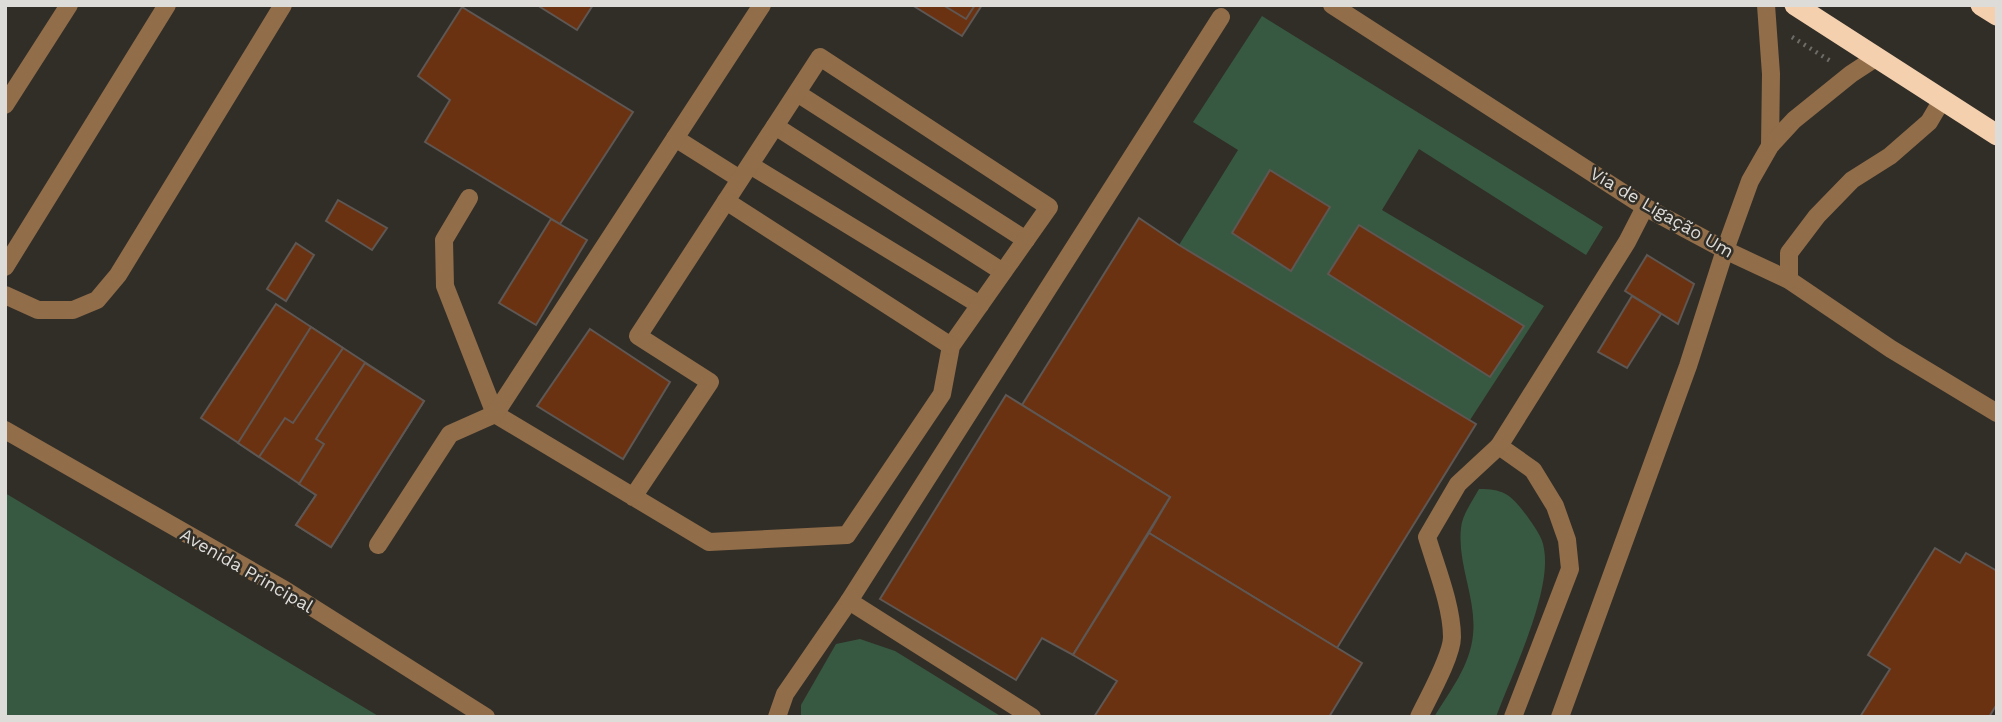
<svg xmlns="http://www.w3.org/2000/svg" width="2002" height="722" font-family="'Work Sans',sans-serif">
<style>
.green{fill:#375941}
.building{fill:#6b3212;stroke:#5e5753;stroke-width:2}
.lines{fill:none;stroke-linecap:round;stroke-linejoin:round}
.path{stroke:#6e6c67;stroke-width:4.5;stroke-dasharray:2 5;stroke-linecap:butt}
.minor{stroke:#916d49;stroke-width:18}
.highway{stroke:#f4d0ae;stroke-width:21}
.labels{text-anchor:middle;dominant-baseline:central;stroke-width:5;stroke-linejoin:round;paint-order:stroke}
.street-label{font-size:18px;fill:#dedcd9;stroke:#312e28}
</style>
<rect width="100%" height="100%" fill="#312e28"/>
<g class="green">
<path d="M1262 16 1603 227 1586 255 1419 149 1382 210 1544 306 1470 420 1179 245 1238 150 1193 122Z"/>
<path d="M1479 489C1505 489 1511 495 1527 516 1533 525 1543 537 1544 549 1552 592 1512 674 1496 717H1434C1450 691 1470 666 1473 635 1477 599 1457 564 1461 528 1462 515 1473 500 1479 489Z"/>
<path d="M5 493 380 717H5Z"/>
<path d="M860 639 895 651 1002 717H801V705L836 644Z"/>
</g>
<g class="building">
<path d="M537 5H593L577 30Z"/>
<path d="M912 5H982L962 36Z"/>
<path d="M943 5H975L966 19Z"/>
<path d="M462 7 633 112 560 224 425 142 450 100 418 76Z"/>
<path d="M1270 170 1330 207 1291 271 1232 233Z"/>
<path d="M338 200 387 228 372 250 326 221Z"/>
<path d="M1139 218 1179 245 1476 424 1337 648 1149 533 1170 497 1022 405Z"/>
<path d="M551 219 587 240 536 325 499 303Z"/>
<path d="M1359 225 1524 326 1490 377 1328 274Z"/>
<path d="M296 243 314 255 286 301 267 289Z"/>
<path d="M1647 255 1694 284 1678 324 1625 291Z"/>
<path d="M1632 296 1661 314 1627 368 1598 352Z"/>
<path d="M276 304 424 401 331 547 296 525 316 495 201 418Z"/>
<path d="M311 327 343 348 293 423 285 418 259 457 238 443Z"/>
<path d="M590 329 670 382 623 459 537 406Z"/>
<path d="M365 363 424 401 331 547 296 525 316 495 299 484 324 444 316 439Z"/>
<path d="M1006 395 1170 497 1073 655 1042 638 1016 680 880 599Z"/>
<path d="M1149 533 1362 663 1329 717H1094L1117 681 1073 655Z"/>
<path d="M1935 548 1960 563 1966 553 1997 571V704L1989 717H1860L1890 669 1868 655Z"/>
</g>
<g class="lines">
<path class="path" d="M1792 37 1832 62"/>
<g class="minor">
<path d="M1332 5 1645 207 1725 250 1789 280 1891 349 1997 413"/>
<path d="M1766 5 1771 74 1770 146"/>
<path d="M797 93 1026 240"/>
<path d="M5 105 69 5"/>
<path d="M775 126 1003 272"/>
<path d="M675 138 740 179"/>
<path d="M750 165 980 305"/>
<path d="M469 198 444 240 445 286 495 414 709 542 847 535 942 394 951 346 1049 207 820 57 638 336 710 382 633 497"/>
<path d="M726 201 951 346"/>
<path d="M5 267 167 5"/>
<path d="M1789 280V253L1817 216 1852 180 1890 156 1929 122 1942 100"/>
<path d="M5 295 38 310H73L97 300 118 275 283 5"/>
<path d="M5 430 285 590 486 717"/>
<path d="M1499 446 1533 470 1555 506 1567 540 1570 569 1513 717"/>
<path d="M378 545 450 434 495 414 762 5"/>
<path d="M777 717 785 694 849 601"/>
<path d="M1032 717 849 601 1221 17"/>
<path d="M1419 717C1428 698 1452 656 1452 637 1452 606 1436 567 1427 537L1458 484 1499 446 1627 242 1645 207"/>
<path d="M1560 717 1688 366 1725 250 1750 181 1770 146 1794 120 1851 74 1877 57"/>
</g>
<g class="highway">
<path d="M1795 5 1997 135"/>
<path d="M1981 5 1997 15"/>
</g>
</g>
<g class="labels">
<g class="street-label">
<text transform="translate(1662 212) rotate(30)">Via de Ligação Um</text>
<text transform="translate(247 570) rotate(30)">Avenida Principal</text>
</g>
</g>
<rect width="2002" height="722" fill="none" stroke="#dedcd9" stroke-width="14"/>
</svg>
